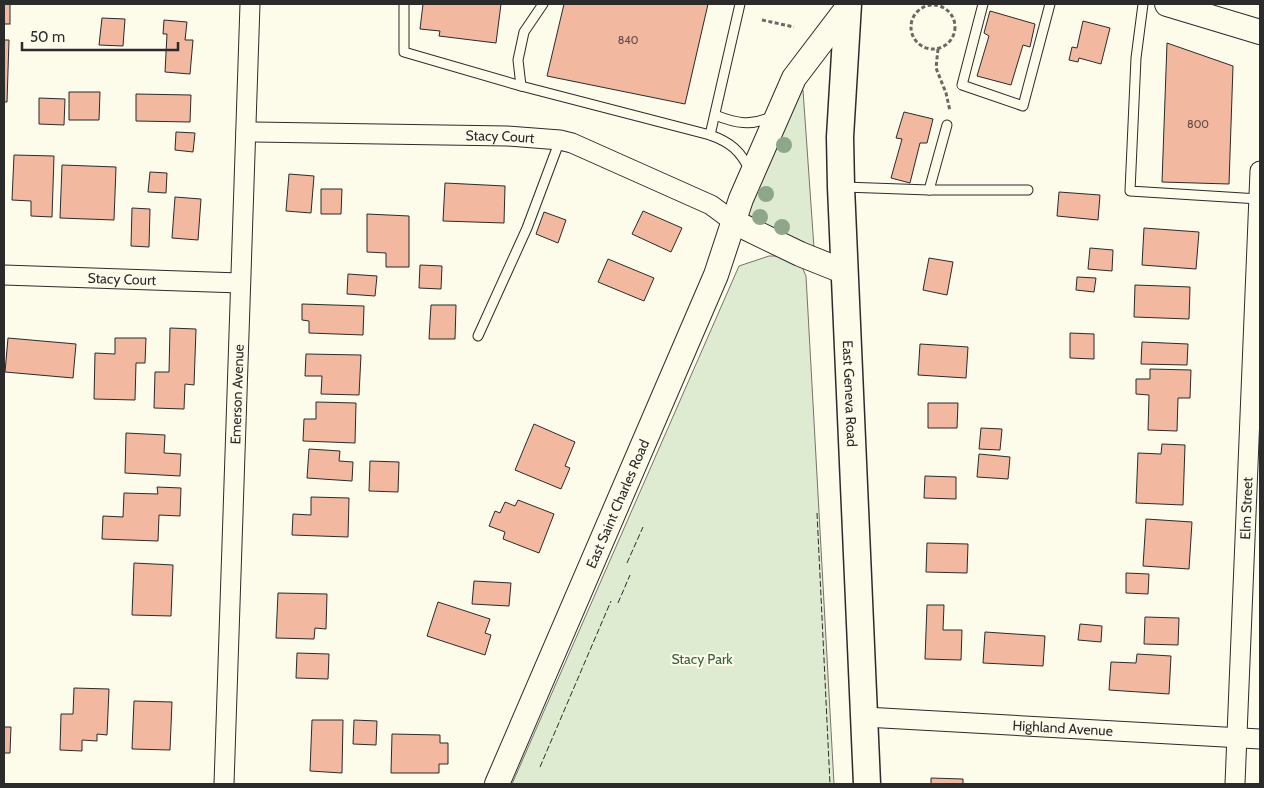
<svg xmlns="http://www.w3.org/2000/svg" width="1264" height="788" font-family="Cabin,sans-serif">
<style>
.green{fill:#deebd1;stroke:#74746e}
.building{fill:#f2b8a0;stroke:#2b2b2b}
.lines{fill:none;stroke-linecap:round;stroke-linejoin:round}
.service-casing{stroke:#2b2b2b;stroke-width:11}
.minor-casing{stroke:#2b2b2b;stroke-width:21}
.tertiary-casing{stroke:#2b2b2b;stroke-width:26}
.secondary-casing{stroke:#2b2b2b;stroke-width:29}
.path{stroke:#6a6964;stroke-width:3;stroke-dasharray:4 2.5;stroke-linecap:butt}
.service{stroke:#fdfbea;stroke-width:9}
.minor{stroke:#fdfbea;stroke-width:19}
.tertiary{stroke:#fdfbea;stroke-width:24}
.secondary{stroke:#fdfbea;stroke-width:26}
.fence{stroke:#2b2b2b;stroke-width:1;stroke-dasharray:6 2.5;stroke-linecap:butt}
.tree{fill:#8ea78a}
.labels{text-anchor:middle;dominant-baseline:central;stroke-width:4;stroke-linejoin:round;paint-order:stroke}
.number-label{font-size:11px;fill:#5d4e48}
.street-label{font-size:14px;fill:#2b2b2b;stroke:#fdfbea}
.park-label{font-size:14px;fill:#34623c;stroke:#fdfbea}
</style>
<rect width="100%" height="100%" fill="#fdfbea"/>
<g class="green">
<path d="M801 89 803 90 814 248 749 219 747 213Z"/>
<path d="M769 256H779L802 267 806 276 834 784H512L739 266Z"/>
</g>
<g class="building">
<rect x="4" y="4" width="6" height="20"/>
<path d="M423 4H501L496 43 439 36 440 31 420 29Z"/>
<path d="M564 4H708L685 104 547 76Z"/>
<path d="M990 11 1035 24 1030 47 1023 45 1011 85 977 76 989 36 984 33Z"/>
<path d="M102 18 125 19 123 46 99 45Z"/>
<path d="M164 20 187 22 185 40H193L190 74 165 72 167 34H163Z"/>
<path d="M1083 21 1110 28 1101 64 1079 58 1078 62 1069 60 1072 47 1077 48Z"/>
<path d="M4 40H9L7 102H4Z"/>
<path d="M1167 43 1233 66 1229 184 1162 182Z"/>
<path d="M69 92H100L99 120H69Z"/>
<path d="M136 94 191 95 190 122 136 121Z"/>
<path d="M39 98 65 99 64 125 39 124Z"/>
<path d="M904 112 933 119 927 143H920L910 183 891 178 902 139 896 138Z"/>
<path d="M176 132 195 133 193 152 175 150Z"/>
<path d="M14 155 54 156 52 217 31 216V201L12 200Z"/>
<path d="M62 165 116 167 114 220 60 218Z"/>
<path d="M150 172 167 173 166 193 148 192Z"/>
<path d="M289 174 314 176 311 213 286 211Z"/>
<path d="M445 183 505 186 504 223 443 221Z"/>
<path d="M321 189H342L341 214H321Z"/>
<path d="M1059 192 1100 195 1098 220 1057 216Z"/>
<path d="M175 197 201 199 198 240 172 238Z"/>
<path d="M132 208 150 209 149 247 131 246Z"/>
<path d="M643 211 682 228 671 252 632 234Z"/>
<path d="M544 212 566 220 558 243 536 234Z"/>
<path d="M367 214 409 216V267H386V253L367 252Z"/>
<path d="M1144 228 1199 232 1196 269 1142 265Z"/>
<path d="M1090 248 1113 250 1112 271 1088 269Z"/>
<path d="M929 258 953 262 947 295 923 290Z"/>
<path d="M608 259 654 278 644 301 598 282Z"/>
<path d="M420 265 442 266 441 289 419 288Z"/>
<path d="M348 274 377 276 375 296 347 294Z"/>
<path d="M1077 277 1096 278 1094 292 1076 290Z"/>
<path d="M1135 285 1190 287 1189 319 1134 317Z"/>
<path d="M302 304 364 306 363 335 309 333V321L302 320Z"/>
<path d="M431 305H456L455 339H429Z"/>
<path d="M170 328 196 329 194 385 185 384 184 409 154 408 155 372H169Z"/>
<path d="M1070 333 1094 334V359L1070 358Z"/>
<path d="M8 338 76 344 73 378 5 372Z"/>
<path d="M115 338H146L145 363H136L135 400 94 399 95 353 115 354Z"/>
<path d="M1142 342 1188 344 1187 365 1141 364Z"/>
<path d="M920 344 968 347 966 378 918 375Z"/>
<path d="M306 354 361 355 359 395 321 394 322 376H305Z"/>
<path d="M1150 369 1191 370 1190 398H1178L1177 431 1148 430 1149 395 1136 394V379H1150Z"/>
<path d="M316 402 356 403 355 443 303 441 304 419H316Z"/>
<path d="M928 403H958L957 428H928Z"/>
<path d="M534 424 575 442 565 466 570 468 561 489 515 470Z"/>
<path d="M981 428 1002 429 1000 450 979 449Z"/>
<path d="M126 433 165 435 164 453 181 454 180 476 125 473Z"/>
<path d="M1162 444 1185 445 1183 505 1136 503 1138 453 1161 454Z"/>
<path d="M309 449 340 451 339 461 353 462 352 481 307 478Z"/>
<path d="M979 454 1010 457 1008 479 977 477Z"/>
<path d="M370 461 399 462 398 492 369 491Z"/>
<path d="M925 476 956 477V499L924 498Z"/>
<path d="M157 487 181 488 180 516 159 515 158 541 102 539 103 516 123 517 124 493 158 494Z"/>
<path d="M311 497 349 498 348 537 292 535 293 514 311 515Z"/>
<path d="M518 500 554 514 539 553 503 539 505 532 489 526 495 511 500 513 505 502 515 506Z"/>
<path d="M1146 519 1192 522 1189 569 1143 566Z"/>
<path d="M927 543 968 544 967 573 926 572Z"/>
<path d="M134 563 173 565 171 616 132 615Z"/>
<path d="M1126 573 1149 574 1148 594 1126 593Z"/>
<path d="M474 581 511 583 509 606 472 604Z"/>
<path d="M278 593 327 594 326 629 315 628 314 639 276 638Z"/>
<path d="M438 602 490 619 485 633 491 635 485 655 427 636Z"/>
<path d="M927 605H944L943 630H962L961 660 925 659Z"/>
<path d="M1145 617 1179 618 1178 645 1144 644Z"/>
<path d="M1080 624 1102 626 1101 642 1078 640Z"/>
<path d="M985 632 1045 636 1043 666 983 663Z"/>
<path d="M297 653 329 654 328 679 296 678Z"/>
<path d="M1137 654 1171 656 1169 694 1109 690 1111 662 1136 663Z"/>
<path d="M74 688 109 689 107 735 97 734V741L82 740V751L60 750 61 714H73Z"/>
<path d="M134 701 172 702 170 750 132 749Z"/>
<path d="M312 720H343L342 773 310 771Z"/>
<path d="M354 720 377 721 376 745 353 744Z"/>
<path d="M4 727H11L10 753H4Z"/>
<path d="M392 734 440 735V743H448V764H439V773H391Z"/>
<path d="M931 778 963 779V784H931Z"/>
</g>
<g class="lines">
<defs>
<g id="service">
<path d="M404 4V52L521 86 710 135C730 142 741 151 750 171"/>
<path d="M983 4 962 85 1023 106 1050 4"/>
<path d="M1143 4 1136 58 1130 191 1259 199"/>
<path d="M521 86 518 60 524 32 543 4"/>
<path d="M715 115C735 123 752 127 772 116"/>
<path d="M710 135 740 4"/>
<path d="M844 187 929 190H1028"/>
<path d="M929 190 947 125"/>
<path d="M478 336 527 228 560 140"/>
</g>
<g id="minor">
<path id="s1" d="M246 132 507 136 560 140 572 143 711 205 734 222"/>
<path id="s2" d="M4 275 240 283"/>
<path id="s3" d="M865 717 1260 739"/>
<path id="s4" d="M224 784 250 4"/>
<path id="s5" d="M1235 784 1260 171"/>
</g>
<g id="tertiary">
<path d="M1167 4 1260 32"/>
<path d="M734 222 800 254 845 272"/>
<path id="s6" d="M497 784 716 275 741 199 794 78 848 7"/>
</g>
<g id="secondary">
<path id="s7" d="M848 4 840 137 841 187 867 784"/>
</g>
</defs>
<use href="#service" class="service-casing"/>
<use href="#minor" class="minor-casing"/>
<use href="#tertiary" class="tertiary-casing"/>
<use href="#secondary" class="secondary-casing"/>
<g class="path">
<circle cx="933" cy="27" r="22"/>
<path d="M762 20 794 27"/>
<path d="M938 49 936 68 946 93 950 111"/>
</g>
<use href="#service" class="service"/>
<use href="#minor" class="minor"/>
<use href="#tertiary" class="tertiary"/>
<use href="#secondary" class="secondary"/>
<g class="fence">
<path d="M817 513 830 784"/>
<path d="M627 563 643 527"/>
<path d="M618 603 630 575"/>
<path d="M540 767 611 601"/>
</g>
</g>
<g class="tree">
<circle cx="784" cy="145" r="8"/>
<circle cx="766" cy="194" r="8"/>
<circle cx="760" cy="217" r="8"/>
<circle cx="782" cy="227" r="8"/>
</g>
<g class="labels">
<g class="number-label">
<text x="628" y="40">840</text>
<text x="1198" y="124">800</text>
</g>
<g class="street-label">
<text stroke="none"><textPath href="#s1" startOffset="254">Stacy Court</textPath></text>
<text stroke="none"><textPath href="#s2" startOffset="118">Stacy Court</textPath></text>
<text stroke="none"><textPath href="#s4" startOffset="390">Emerson Avenue</textPath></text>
<text stroke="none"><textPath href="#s7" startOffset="390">East Geneva Road</textPath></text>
<text stroke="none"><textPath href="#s6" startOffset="305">East Saint Charles Road</textPath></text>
<text stroke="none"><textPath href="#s5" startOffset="276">Elm Street</textPath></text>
<text stroke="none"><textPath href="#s3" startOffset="198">Highland Avenue</textPath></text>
</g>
<g class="park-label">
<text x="702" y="659">Stacy Park</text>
</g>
</g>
<rect width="1264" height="788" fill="none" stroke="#2b2b2b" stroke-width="10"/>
<path d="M22 42v8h156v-8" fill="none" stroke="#2b2b2b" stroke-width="2.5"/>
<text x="30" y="42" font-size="15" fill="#2b2b2b" stroke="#fdfbea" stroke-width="4" paint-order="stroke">50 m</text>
</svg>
